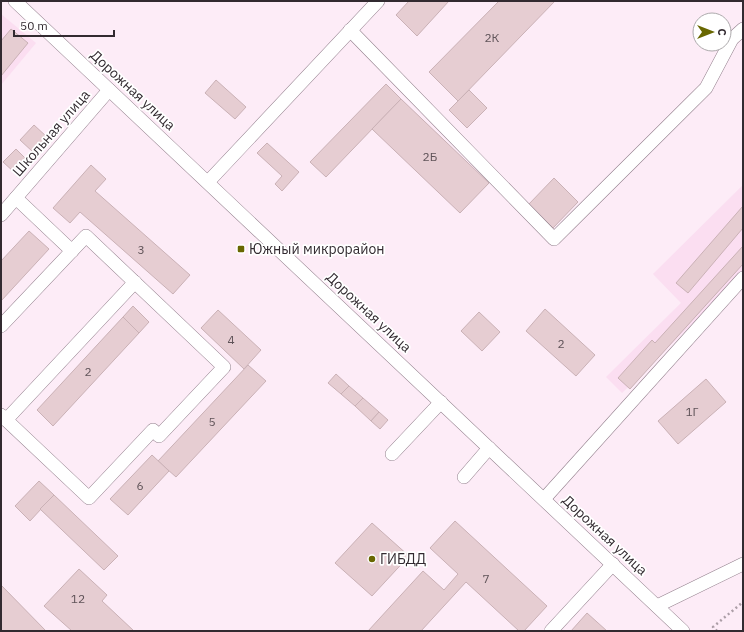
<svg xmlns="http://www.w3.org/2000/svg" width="744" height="632" font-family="'IBM Plex Sans',sans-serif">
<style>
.built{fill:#fbdef1}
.building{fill:#e6cdd2;stroke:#cab1b6}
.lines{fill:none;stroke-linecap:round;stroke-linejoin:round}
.minor-casing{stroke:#927f8c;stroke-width:14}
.path{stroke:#ac9ea7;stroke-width:2.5;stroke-dasharray:2 3;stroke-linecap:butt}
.minor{stroke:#fff;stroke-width:13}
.poi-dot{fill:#686701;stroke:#fff;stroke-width:1.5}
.labels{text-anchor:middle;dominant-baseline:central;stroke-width:3.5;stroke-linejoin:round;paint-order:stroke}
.number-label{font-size:12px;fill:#5f5358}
.street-label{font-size:14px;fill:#322a30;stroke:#fff}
.poi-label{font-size:14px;fill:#322a30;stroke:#fff;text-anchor:start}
</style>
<rect width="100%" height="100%" fill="#fdecf7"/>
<g class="built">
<path d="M1 14 36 43 1 85Z"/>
<path d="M743 185V274L622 393 606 377 681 303 653 274Z"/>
</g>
<g class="building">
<path d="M409 1H449L417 36 396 15Z"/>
<path d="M499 1H555L458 101 429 72Z"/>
<path d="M11 29 28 43 1 76V41Z"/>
<path d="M216 80 246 107 235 119 205 93Z"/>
<path d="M386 84 401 99 326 177 310 162Z"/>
<path d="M469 90 487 108 467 128 449 110Z"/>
<path d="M401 99 489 183 460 213 372 129Z"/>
<path d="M34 125 47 137 33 152 20 140Z"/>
<path d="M267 143 299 172 282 191 275 184 282 176 257 153Z"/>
<path d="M16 149 26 159 14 172 3 162Z"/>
<path d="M91 165 106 179 95 191 190 275 173 294 80 212 70 223 53 208Z"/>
<path d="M554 178 578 202 553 228 529 204Z"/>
<path d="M743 206V228L688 293 676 283Z"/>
<path d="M29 231 49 249 1 301V261Z"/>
<path d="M743 246V264L630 389 618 378 652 340 655 343Z"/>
<path d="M133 306 149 322 139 333 123 317Z"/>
<path d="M545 309 595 355 576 376 526 331Z"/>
<path d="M218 310 261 350 244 369 201 328Z"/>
<path d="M479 312 500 332 482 351 461 331Z"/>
<path d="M123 317 139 333 53 426 37 410Z"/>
<path d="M248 365 266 381 176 477 158 461Z"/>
<path d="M336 374 349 386 341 394 328 383Z"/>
<path d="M706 379 726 402 678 444 658 421Z"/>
<path d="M349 386 363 398 355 406 341 394Z"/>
<path d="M363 398 379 412 371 421 355 406Z"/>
<path d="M379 412 388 420 380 429 371 421Z"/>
<path d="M152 455 169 471 128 515 110 499Z"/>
<path d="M39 481 54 495 30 521 15 506Z"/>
<path d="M54 495 118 556 104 570 40 509Z"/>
<path d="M455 521 547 606 524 631H519L466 582 421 631H368L423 571 444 590 458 574 430 548Z"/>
<path d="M372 523 409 556 372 596 335 563Z"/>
<path d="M79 569 107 595 102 601 134 631H72L44 606Z"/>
<path d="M1 585 46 631H2L1 630Z"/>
<path d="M587 613 607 631H571Z"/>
</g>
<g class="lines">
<defs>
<g id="minor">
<path d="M15 1 683 631"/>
<path d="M350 30 554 239 706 88 732 39 743 29"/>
<path d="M208 182 378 1"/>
<path d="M16 198 72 251"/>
<path d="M1 215 109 90"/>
<path d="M1 326 86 236 224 367 159 436 153 430 89 498 1 415"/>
<path d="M6 420 135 282"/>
<path d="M392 454 441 402"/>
<path d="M464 477 489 448"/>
<path d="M544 499 743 278"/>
<path d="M657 606 743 564"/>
<path d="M551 631 613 564"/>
</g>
</defs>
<use href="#minor" class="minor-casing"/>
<path class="path" d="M717 631 713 627 743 602"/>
<use href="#minor" class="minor"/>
</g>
<g class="poi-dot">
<rect x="237" y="245" width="8" height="8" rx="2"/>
<circle cx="372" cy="559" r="4"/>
</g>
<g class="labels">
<g class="number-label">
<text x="492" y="37">2К</text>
<text x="430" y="156">2Б</text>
<text x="141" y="249">3</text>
<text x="231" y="339">4</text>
<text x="561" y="343">2</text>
<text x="88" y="371">2</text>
<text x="692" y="411">1Г</text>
<text x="212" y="421">5</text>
<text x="140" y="485">6</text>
<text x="486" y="578">7</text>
<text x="78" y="598">12</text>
</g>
<g class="street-label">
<text transform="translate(133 90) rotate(43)">Дорожная улица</text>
<text transform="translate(51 133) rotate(-49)">Школьная улица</text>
<text transform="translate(369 312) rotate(43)">Дорожная улица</text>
<text transform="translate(605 535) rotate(43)">Дорожная улица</text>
</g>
<g class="poi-label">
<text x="249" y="249">Южный микрорайон</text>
<text x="380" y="559">ГИБДД</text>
</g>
</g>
<rect width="744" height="632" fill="none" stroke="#322a30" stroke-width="4"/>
<g transform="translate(712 32) rotate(90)"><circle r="19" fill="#ffffff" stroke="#adaaac"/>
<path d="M0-3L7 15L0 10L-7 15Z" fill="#686701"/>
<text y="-6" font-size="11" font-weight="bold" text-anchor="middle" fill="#322a30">С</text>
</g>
<path d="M14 30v6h100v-6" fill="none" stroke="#322a30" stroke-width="2"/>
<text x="20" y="30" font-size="12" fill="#322a30" stroke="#ffffff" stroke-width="3" paint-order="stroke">50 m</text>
</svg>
